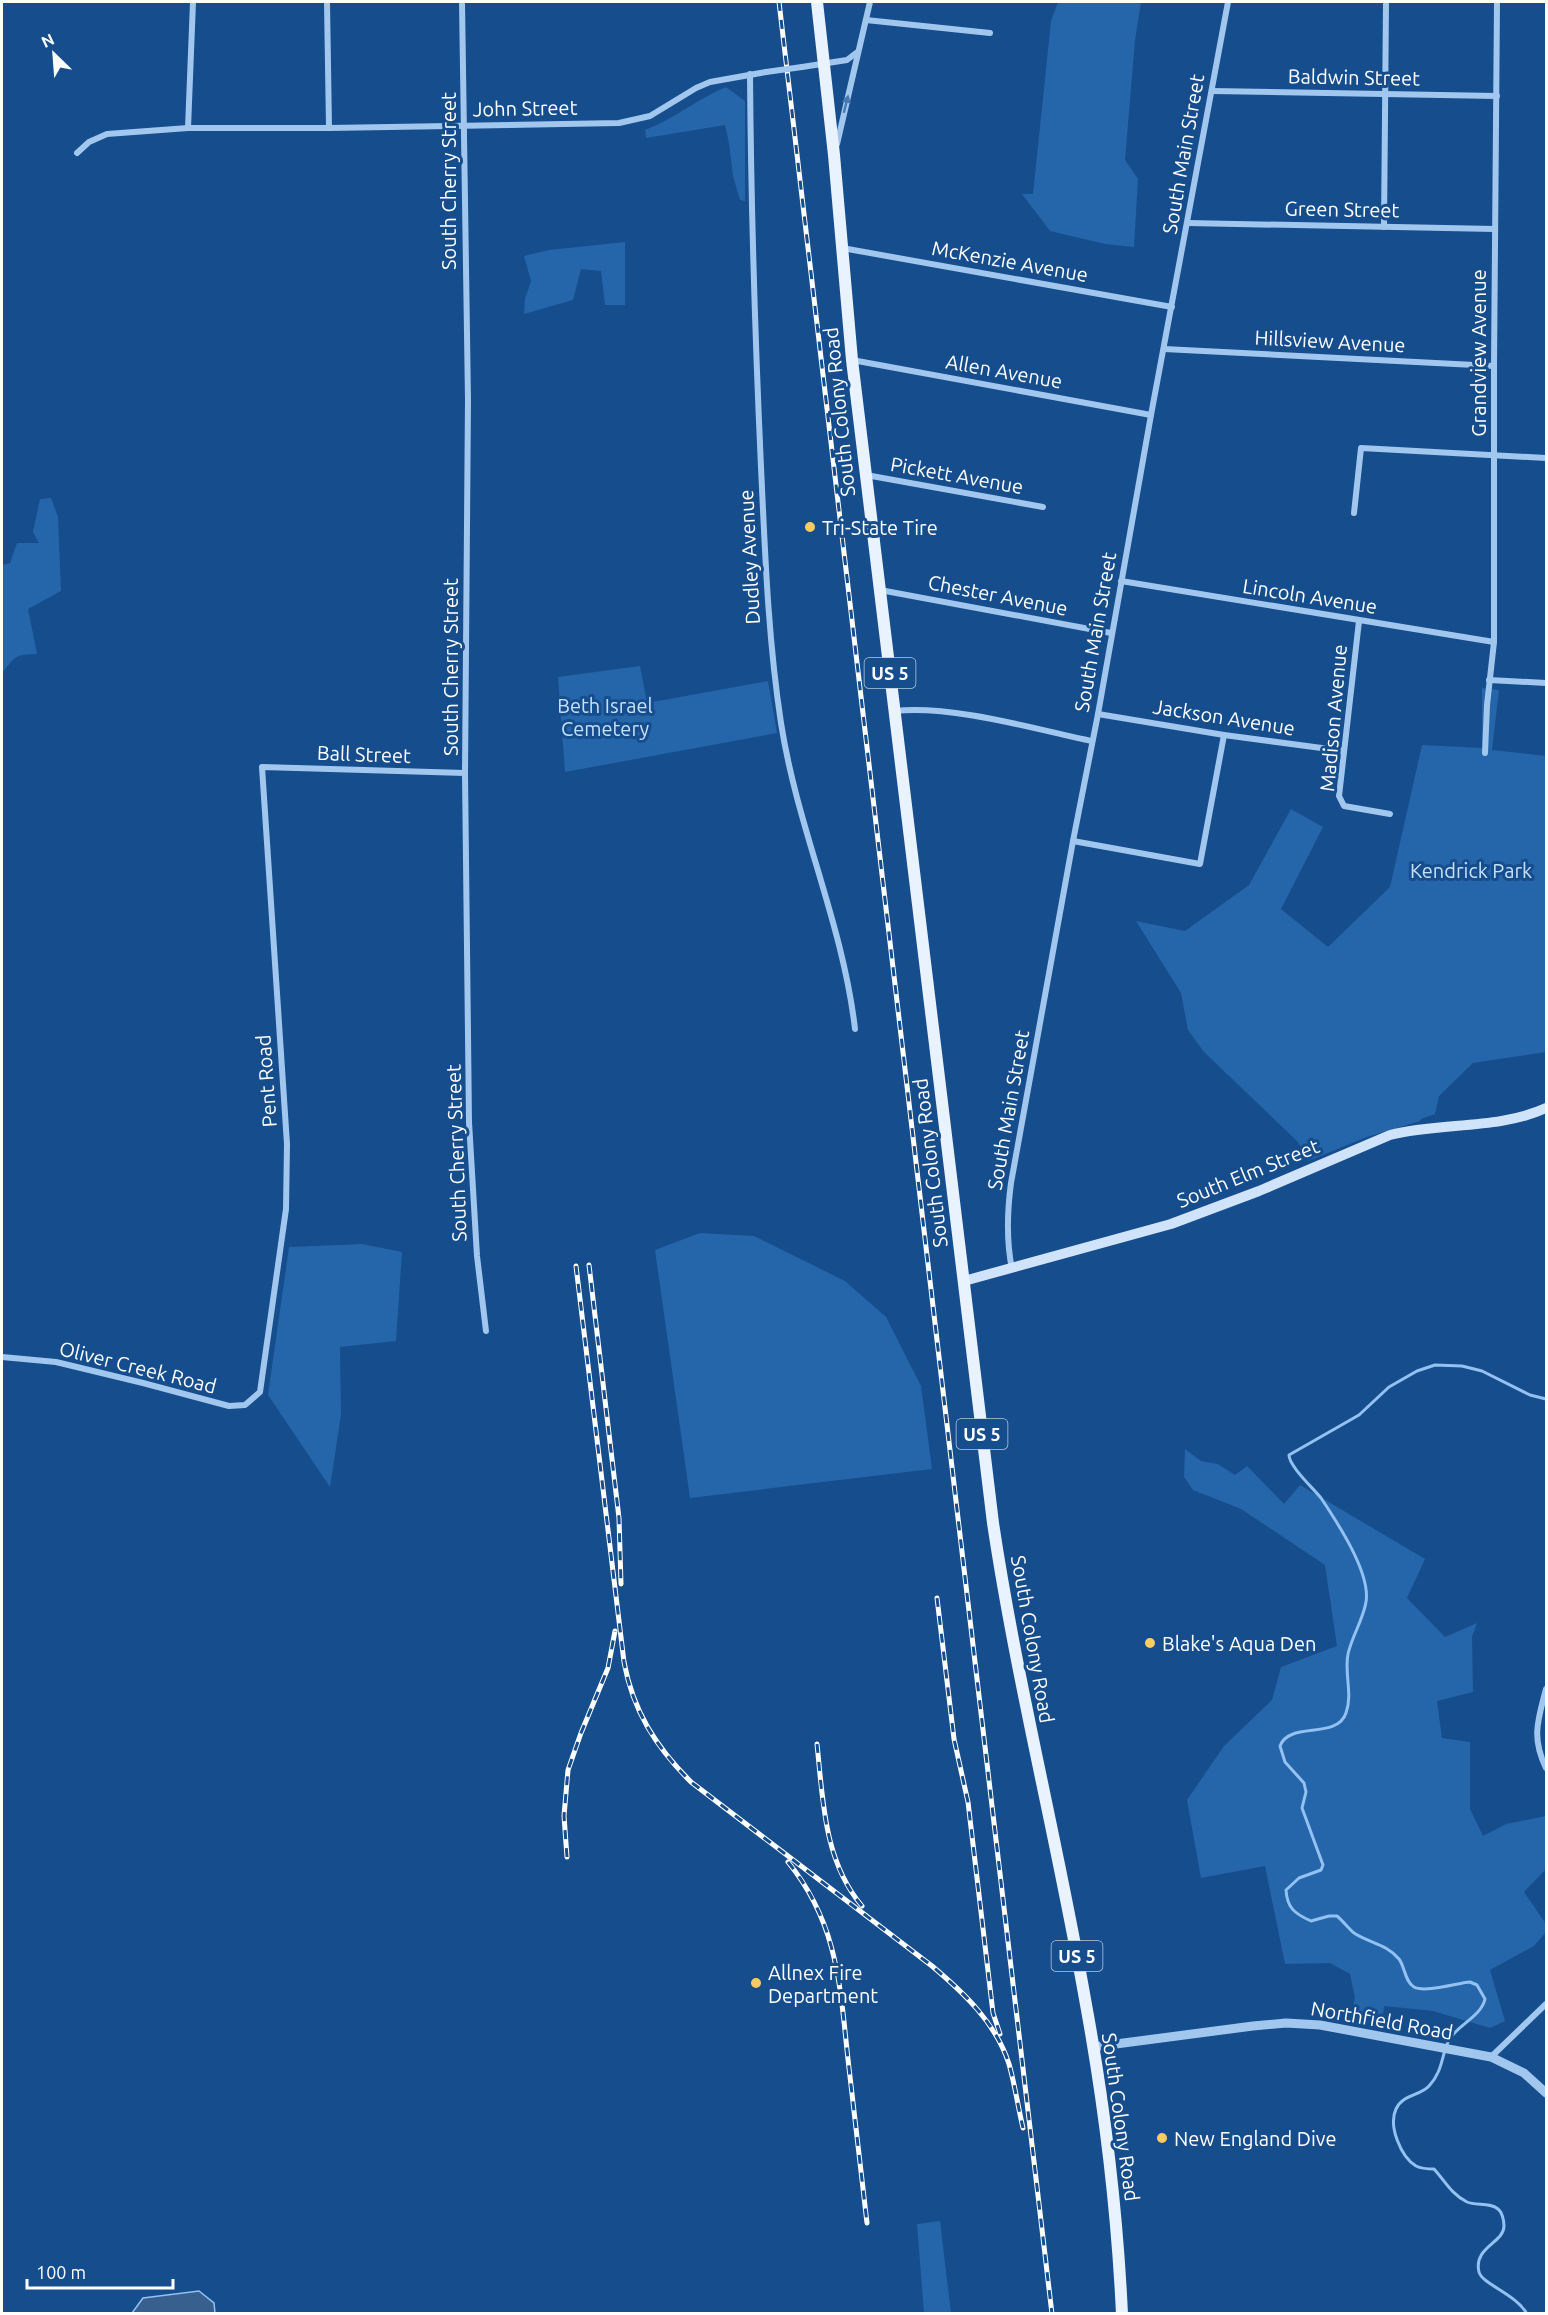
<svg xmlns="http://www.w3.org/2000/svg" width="1548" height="2315" font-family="Ubuntu,sans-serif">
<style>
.green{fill:#2565aa}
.water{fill:#37608f;stroke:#93c2f2;stroke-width:1.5}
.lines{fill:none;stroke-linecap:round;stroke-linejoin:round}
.stream{stroke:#93c2f2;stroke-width:3}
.minor{stroke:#a1c7ef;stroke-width:6}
.tertiary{stroke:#a1c7ef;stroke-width:9}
.secondary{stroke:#cfe3fb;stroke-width:10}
.primary{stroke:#e9f2ff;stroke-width:12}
.rail-casing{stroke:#fff;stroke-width:5}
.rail{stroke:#164d8d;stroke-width:3;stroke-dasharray:9;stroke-linecap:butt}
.minor-bridge{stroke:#a1c7ef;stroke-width:6}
.oneway{fill:#4778af}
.poi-dot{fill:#ffcd5f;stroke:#164d8d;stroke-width:2}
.labels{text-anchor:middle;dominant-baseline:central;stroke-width:6;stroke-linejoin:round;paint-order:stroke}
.shield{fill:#164d8d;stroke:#b9cadd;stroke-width:1.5}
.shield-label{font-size:18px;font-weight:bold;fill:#fff}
.street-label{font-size:20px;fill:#fff;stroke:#164d8d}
.poi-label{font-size:20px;fill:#fff;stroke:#164d8d;text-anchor:start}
.park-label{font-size:20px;fill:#c7e0fb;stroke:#164d8d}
</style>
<rect width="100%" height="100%" fill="#164d8d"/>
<g class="green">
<path d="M1058 2H1141L1135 40 1125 160 1138 179 1134 247 1105 244 1050 231 1022 194H1033L1051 21Z"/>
<path d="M726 87 745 101V201L740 200 733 176 729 143 725 125 646 138 645 130C674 119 697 99 726 87Z"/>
<path d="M625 242V305H605L601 271 581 269 573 300 524 314 525 299 531 281 524 256 549 250Z"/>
<path d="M51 498 58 517 61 591 28 609 37 654C14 655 17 655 2 673V565L10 563 17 543H39L33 532 40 499Z"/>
<path d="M640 666 647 703 768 681 777 733 565 772 558 677Z"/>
<path d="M1482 688 1499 690 1492 750 1546 756V1052L1473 1063 1439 1096 1435 1114 1421 1119 1420 1121 1367 1137 1308 1161 1298 1142 1204 1052 1188 1030 1181 993 1136 921 1185 931 1249 885 1291 809 1323 827 1281 909 1328 947 1390 887 1422 745 1482 748Z"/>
<path d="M700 1233 754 1236 845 1281 886 1317 921 1386 932 1469 690 1498 655 1250Z"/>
<path d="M362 1244 402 1252 396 1341 340 1347 341 1415 330 1487 268 1395 289 1247Z"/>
<path d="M1185 1449 1201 1461 1218 1464 1235 1475 1247 1466 1284 1504 1300 1485 1425 1559 1407 1598 1445 1637 1477 1623 1472 1637 1473 1692 1437 1701 1442 1738 1470 1742V1809L1483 1836 1506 1824 1546 1816V1869L1524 1892 1546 1924V1932L1534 1946 1490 1970 1505 2021 1490 2028 1433 2011 1384 2006 1382 2025 1349 2022 1355 1998 1350 1974 1330 1963 1285 1964 1265 1866 1201 1878 1187 1800 1224 1746 1272 1700 1281 1667 1337 1646 1325 1565 1241 1509 1193 1490 1184 1477Z"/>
<path d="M940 2221 951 2313H924L917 2224Z"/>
</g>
<path class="water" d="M199 2291 214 2303 215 2313H132L143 2298Z"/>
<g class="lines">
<path class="stream" d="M1527 2314C1516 2294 1482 2284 1479 2272 1473 2247 1504 2243 1504 2226 1504 2220 1502 2212 1498 2209 1490 2202 1476 2206 1467 2202 1451 2194 1445 2181 1434 2169 1428 2169 1422 2169 1416 2166 1401 2157 1388 2126 1396 2109 1403 2094 1420 2096 1429 2086 1443 2071 1441 2056 1449 2040 1457 2025 1481 2017 1485 1999L1477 1985 1470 1982C1457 1983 1425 1993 1414 1987 1405 1982 1405 1967 1399 1959 1387 1944 1369 1943 1354 1933 1348 1928 1343 1921 1337 1916H1329L1311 1921C1295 1914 1287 1908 1286 1890L1299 1878 1321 1870 1323 1865 1302 1808 1306 1792 1304 1783 1285 1762 1280 1746C1289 1721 1337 1740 1346 1713 1353 1694 1344 1673 1348 1654 1352 1636 1363 1620 1366 1602 1371 1573 1337 1522 1321 1498 1313 1488 1289 1466 1289 1455L1359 1415 1389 1387 1417 1371 1435 1365 1462 1366 1482 1371 1530 1395 1546 1399"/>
<g class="minor">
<path d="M327 2 329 128"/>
<path d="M462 2 468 400 465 773 469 1122 477 1256 486 1331"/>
<path d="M866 20 990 33"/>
<path d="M802 67 847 60 856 53"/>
<path d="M750 74C751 205 755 336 761 467 765 552 768 638 781 723 797 827 843 924 855 1029"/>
<path d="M1212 91 1497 96"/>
<path d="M188 128 193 2"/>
<path d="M837 144 870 2"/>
<path d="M77 153 89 142 107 134 188 128H329L619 123 650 116 696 88 710 82 766 72"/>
<path d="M1188 223 1495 229"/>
<path d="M1384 227 1386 2"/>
<path d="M842 248 1172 307"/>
<path d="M1164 349 1494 366"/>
<path d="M852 360 1151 415"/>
<path d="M866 475 1043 507"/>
<path d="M1354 513 1361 448 1546 458"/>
<path d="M1121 581 1494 642"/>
<path d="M880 590 1111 633"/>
<path d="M1359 621 1339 796 1344 806 1390 814"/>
<path d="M1489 680 1546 683"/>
<path d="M895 711C953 705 1034 729 1092 741"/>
<path d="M1098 714 1224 735 1344 751"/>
<path d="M1485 753 1487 705 1494 642V366L1497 2"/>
<path d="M1073 841 1200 864 1224 735"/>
<path d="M1012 1269C1006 1240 1007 1213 1011 1183L1073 841 1098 714 1151 415 1228 2"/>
<path d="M2 1357 56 1362 143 1383 229 1406 245 1405 260 1392 286 1209 287 1144 262 767 465 773"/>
<path d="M1546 1689C1538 1720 1531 1737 1546 1768"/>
<path d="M1491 2057 1546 2004"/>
</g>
<path class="tertiary" d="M1093 2047 1253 2026 1286 2023 1320 2025 1491 2057 1524 2073 1546 2093"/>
<path class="secondary" d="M964 1281 1171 1224 1259 1191 1390 1135C1442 1122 1498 1130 1546 1108"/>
<path class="primary" d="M817 2 834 155 852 360 993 1523C1017 1683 1057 1839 1085 1999 1104 2102 1117 2208 1122 2314"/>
<defs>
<g id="rail">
<path d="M779 2 1052 2314"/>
<path d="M589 1265 619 1518 621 1584"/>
<path d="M576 1266 624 1662C633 1711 656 1747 691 1782L932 1966C964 1993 996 2023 1009 2064 1015 2085 1018 2107 1023 2128"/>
<path d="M937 1598 954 1739 968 1802 993 2013 1000 2034"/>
<path d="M817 1744C823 1801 824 1861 862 1906"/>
<path d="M567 1857 564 1816 568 1770 581 1733 608 1668 615 1631"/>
<path d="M788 1862C840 1926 840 1991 849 2068 855 2120 861 2171 867 2223"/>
</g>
</defs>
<use href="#rail" class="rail-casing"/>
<use href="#rail" class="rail"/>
<path class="minor-bridge" d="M766 72 802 67"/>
</g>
<defs><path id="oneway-solid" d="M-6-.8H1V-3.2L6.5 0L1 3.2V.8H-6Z" transform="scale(1.5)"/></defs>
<use class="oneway" href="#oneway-solid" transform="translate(846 104) rotate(-76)"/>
<g class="poi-dot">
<circle cx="810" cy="527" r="6"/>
<circle cx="1150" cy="1643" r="6"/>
<circle cx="756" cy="1983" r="6"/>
<circle cx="1162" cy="2138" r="6"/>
</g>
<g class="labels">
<g class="shield">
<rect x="864.5" y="658" width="51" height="30" rx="4.5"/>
<rect x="956.5" y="1419" width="51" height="30" rx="4.5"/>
<rect x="1051.5" y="1941" width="51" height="30" rx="4.5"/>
</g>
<g class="shield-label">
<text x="890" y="673">US 5</text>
<text x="982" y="1434">US 5</text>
<text x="1077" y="1956">US 5</text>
</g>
<g class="street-label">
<text transform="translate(1354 77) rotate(1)">Baldwin Street</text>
<text transform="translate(525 108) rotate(-1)">John Street</text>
<text transform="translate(1183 154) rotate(-80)">South Main Street</text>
<text transform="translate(448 181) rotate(-90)">South Cherry Street</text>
<text transform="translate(1342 209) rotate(1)">Green Street</text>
<text transform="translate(1010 261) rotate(10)">McKenzie Avenue</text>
<text transform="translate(1330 341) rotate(3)">Hillsview Avenue</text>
<text transform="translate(1478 353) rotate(-90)">Grandview Avenue</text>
<text transform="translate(1004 371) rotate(10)">Allen Avenue</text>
<text transform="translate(839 412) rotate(-96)">South Colony Road</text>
<text transform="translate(957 475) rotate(10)">Pickett Avenue</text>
<text transform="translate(749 557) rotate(-93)">Dudley Avenue</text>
<text transform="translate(998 595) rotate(11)">Chester Avenue</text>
<text transform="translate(1310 596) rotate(9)">Lincoln Avenue</text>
<text transform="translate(1095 632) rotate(-80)">South Main Street</text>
<text transform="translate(450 667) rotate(-90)">South Cherry Street</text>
<text transform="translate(1224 717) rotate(9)">Jackson Avenue</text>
<text transform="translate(1333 718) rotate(-85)">Madison Avenue</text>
<text transform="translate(364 754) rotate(2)">Ball Street</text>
<text transform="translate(266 1081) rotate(-94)">Pent Road</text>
<text transform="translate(1008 1110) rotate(-80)">South Main Street</text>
<text transform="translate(456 1153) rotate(-92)">South Cherry Street</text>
<text transform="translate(930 1163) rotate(-97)">South Colony Road</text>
<text transform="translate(1248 1173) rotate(-22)">South Elm Street</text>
<text transform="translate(138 1367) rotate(14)">Oliver Creek Road</text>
<text transform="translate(1033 1639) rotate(80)">South Colony Road</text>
<text transform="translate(1382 2020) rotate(10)">Northfield Road</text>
<text transform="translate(1121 2117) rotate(82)">South Colony Road</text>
</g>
<g class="poi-label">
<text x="822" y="527">Tri-State Tire</text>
<text x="1162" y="1643">Blake's Aqua Den</text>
<text x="768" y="1972">Allnex Fire<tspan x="768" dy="23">Department</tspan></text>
<text x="1174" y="2138">New England Dive</text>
</g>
<g class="park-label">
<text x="605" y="705">Beth Israel<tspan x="605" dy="23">Cemetery</tspan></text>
<text x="1471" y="870">Kendrick Park</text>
</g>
</g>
<rect width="1548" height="2315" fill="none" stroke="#ffffff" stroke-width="6"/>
<g transform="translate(54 54) rotate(335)" stroke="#164d8d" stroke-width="4.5" paint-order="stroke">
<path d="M0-4.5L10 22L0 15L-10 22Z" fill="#ffffff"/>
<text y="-9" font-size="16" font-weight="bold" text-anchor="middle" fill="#ffffff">N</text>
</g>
<path d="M27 2279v9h146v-9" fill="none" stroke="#ffffff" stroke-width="3"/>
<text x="36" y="2279" font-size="18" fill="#ffffff" stroke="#164d8d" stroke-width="4.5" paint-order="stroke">100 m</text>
</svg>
